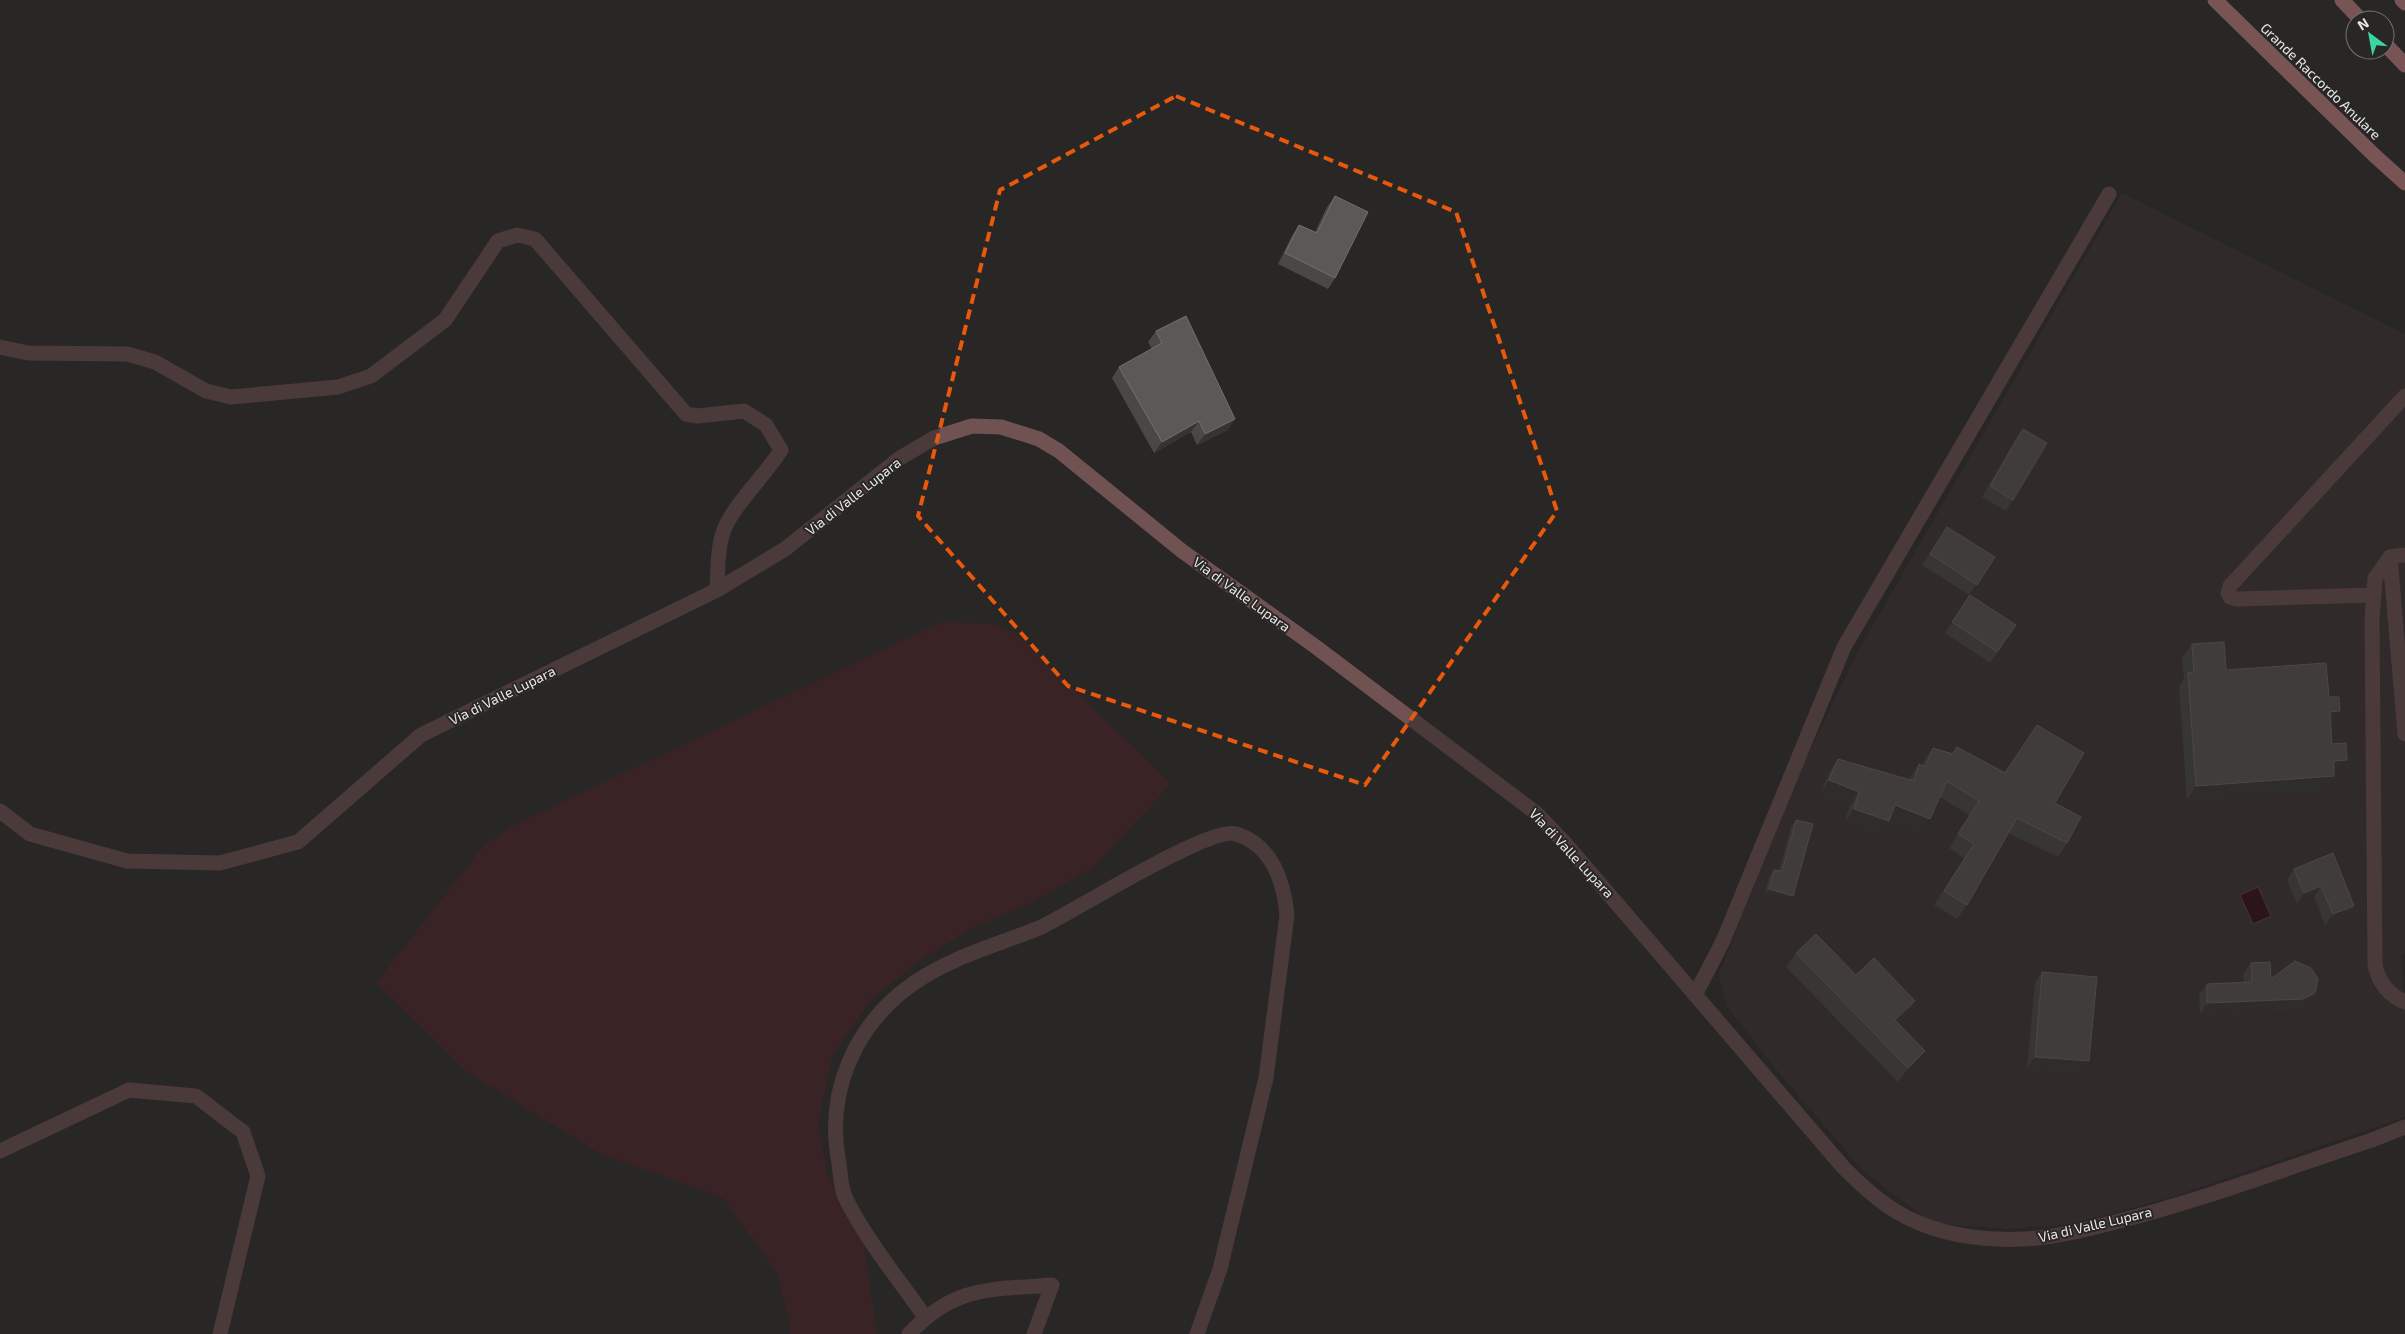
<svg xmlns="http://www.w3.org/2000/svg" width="2405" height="1334" font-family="'Exo 2',sans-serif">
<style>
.built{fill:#392f2f}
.green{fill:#4f2024}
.water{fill:#2d0107;stroke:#65464a}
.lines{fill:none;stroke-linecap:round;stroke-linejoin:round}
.minor{stroke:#715253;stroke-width:15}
.highway{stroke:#d78c8f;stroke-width:15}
.wall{fill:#4b4747}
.shaded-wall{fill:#363333}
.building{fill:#5c5858;stroke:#726f6f}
.marked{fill:none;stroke:#e8590c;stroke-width:4;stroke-dasharray:10 6;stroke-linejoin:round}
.labels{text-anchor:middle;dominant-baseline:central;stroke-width:4;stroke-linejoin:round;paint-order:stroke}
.street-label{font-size:14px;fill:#e9e7e7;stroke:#292626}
</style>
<rect width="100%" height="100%" fill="#292626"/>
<path class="built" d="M2122 193 2405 334V954H2401L2404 990 2402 1009 2405 1010V1117L2169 1198 2073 1224 2009 1229 1944 1224 1924 1217 1864 1172 1780 1074 1727 1007 1719 975 1794 784 1857 653Z"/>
<path class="green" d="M942 622 994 624 1019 636 1171 784 1094 867 1031 903 972 928 919 961 871 1000 832 1056 818 1124 828 1177 864 1244 877 1334H790L791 1326 777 1273 723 1198 601 1154 467 1072 376 983 485 844 516 824Z"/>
<path class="water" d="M2258 887 2271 916 2253 924 2240 895Z"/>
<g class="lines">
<g class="minor">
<path d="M0 347 28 353 127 354 155 362 206 391 231 397 338 387 371 376 445 320 498 241 517 235 535 239 686 414 698 416 744 411 766 425 781 450C766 475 728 510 722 536 717 553 718 572 717 590"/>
<path d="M2405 555 2390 557 2375 578 2372 619 2375 965C2379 983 2388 995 2405 1002"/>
<path d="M2390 557 2405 734"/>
<path d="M2374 595 2237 599 2230 597 2228 593 2230 586 2405 396"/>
<path d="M0 811 30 834 127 861 220 863 298 842 421 735 717 590 785 549 900 458 934 438 972 426 1001 427 1039 439 1059 451 1182 551 1316 647 1536 813 1564 842 1843 1167C1866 1190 1889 1211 1919 1223 1950 1236 1989 1241 2023 1239 2056 1238 2091 1228 2123 1220 2208 1198 2290 1167 2372 1140L2405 1127"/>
<path d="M1695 995 1723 941 1844 647 2109 194"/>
<path d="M0 1151 129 1090 196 1096 243 1132 258 1176 220 1334"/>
<path d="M925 1317C898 1278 866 1240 845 1197 841 1187 840 1174 839 1163 825 1092 855 1024 914 983 951 957 997 945 1039 928 1054 921 1069 912 1083 904 1109 890 1213 827 1236 834 1272 845 1284 882 1287 915L1266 1078 1220 1269 1197 1334"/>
<path d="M909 1334C955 1285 990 1290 1052 1285L1034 1334"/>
</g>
<g class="highway">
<path d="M2215 0 2374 155 2405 183"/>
<path d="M2342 0 2361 20"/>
<path d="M2402 0 2405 3"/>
<path d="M2385 44 2405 65"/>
</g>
</g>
<g class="wall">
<path d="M1335 196V278L1328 289 1278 264 1292 236 1299 225 1315 232 1327 207Z"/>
<path d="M1156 331 1228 430 1197 445 1191 432 1154 453 1112 378 1119 367 1152 349 1148 342Z"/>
<path d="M2023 429 2013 500 2006 511 1982 497 2015 440Z"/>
<path d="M1947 527 1995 557 1969 595 1922 565Z"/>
<path d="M1970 595 2016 625 1990 663 1945 633Z"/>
<path d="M2192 644 2226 670 2331 725 2332 744 2337 774H2334V776L2325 790 2187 800 2179 686 2184 679 2182 658Z"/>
<path d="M2037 725 2055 803 2067 843 2058 857 2008 833 1967 905 1957 919 1934 905 1964 858 1949 848 1969 815 1940 797 1920 833 1889 821 1879 835 1844 823 1850 806 1820 794 1829 773 1838 759 1909 780 1919 764 1922 765 1923 762 1933 748 1952 753 1957 747 2005 772Z"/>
<path d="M1796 820 1788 903 1764 896 1769 877 1774 870 1779 871 1791 827Z"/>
<path d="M2294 869 2354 906 2347 916 2325 925 2314 897 2297 904 2287 880Z"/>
<path d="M1796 953 1856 975 1915 1001 1905 1015 1898 1022 1915 1065 1898 1082 1786 967Z"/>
<path d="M2251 963 2271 979 2315 993 2308 1003 2295 1010 2200 1014 2199 995 2207 984 2244 983 2243 974Z"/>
<path d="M2042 972 2082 1072 2027 1068 2035 983Z"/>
</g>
<g class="shaded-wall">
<path d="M1235 419 1228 430 1197 445 1205 434Z"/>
<path d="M1199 421 1191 432 1154 453 1162 442Z"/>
<path d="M2340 711 2330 725V712Z"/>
<path d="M2347 760 2337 774 2324 775 2334 761Z"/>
<path d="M2334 776 2325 790 2187 800 2196 786Z"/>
<path d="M1829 780 1859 792 1850 806 1820 794Z"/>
<path d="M1895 805 1930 819 1920 833 1885 819Z"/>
<path d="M1854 809 1889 821 1879 835 1844 823Z"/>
<path d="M2321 886 2314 897 2297 904 2304 893Z"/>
<path d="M1769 889 1793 896 1788 903 1764 896Z"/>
<path d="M2354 906 2347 916 2325 925 2333 914Z"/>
<path d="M2315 993 2308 1003 2295 1010 2200 1014 2207 1003Z"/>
<path d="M1915 1001 1905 1015 1885 1034 1895 1020Z"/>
<path d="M1925 1051 1915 1065 1898 1082 1908 1068Z"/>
<path d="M2035 1057 2089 1061 2082 1072 2027 1068Z"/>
</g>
<g class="building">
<path d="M1335 196 1368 212 1335 278 1285 253 1299 225 1317 233Z"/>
<path d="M1186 316 1235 419 1205 434 1199 421 1162 442 1119 367 1162 343 1156 331Z"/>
<path d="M2023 429 2047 443 2013 500 1990 486Z"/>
<path d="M1947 527 1995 557 1977 585 1930 554Z"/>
<path d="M1970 595 2016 625 1997 652 1952 622Z"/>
<path d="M2224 642 2226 670 2326 663 2329 697H2339L2340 711 2330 712 2332 744 2346 743 2347 760 2334 761V776L2196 786 2188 673 2194 672 2192 644Z"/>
<path d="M2037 725 2084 753 2055 803 2081 817 2067 843 2017 818 1967 905 1944 891 1974 844 1958 834 1979 801 1947 781 1930 819 1895 805 1889 821 1854 809 1859 792 1829 780 1838 759 1914 781 1919 764 1925 767 1933 748 1953 754 1957 747 2005 773Z"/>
<path d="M1796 820 1813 824 1793 896 1769 889 1774 870 1782 871Z"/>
<path d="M2333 853 2354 906 2333 914 2321 886 2304 893 2294 869Z"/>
<path d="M1816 934 1856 975 1874 958 1915 1001 1895 1020 1925 1051 1908 1068 1796 953Z"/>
<path d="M2295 961 2311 968 2318 979 2315 993 2303 999 2207 1003V984L2252 982 2251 963 2270 962 2271 979Z"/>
<path d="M2042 972 2097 977 2089 1061 2035 1057Z"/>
</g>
<path d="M0 0H2405V1334H0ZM1176 96 1456 212 1557 511 1365 785 1068 686 918 516 1000 190Z" fill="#292626" fill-opacity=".55" fill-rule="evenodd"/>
<path class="marked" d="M1176 96 1456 212 1557 511 1365 785 1068 686 918 516 1000 190Z"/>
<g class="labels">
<g class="street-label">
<text transform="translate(2321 81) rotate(44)">Grande Raccordo Anulare</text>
<text transform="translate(853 496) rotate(-38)">Via di Valle Lupara</text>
<text transform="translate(1242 594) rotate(36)">Via di Valle Lupara</text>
<text transform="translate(502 695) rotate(-26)">Via di Valle Lupara</text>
<text transform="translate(1572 853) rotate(47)">Via di Valle Lupara</text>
<text transform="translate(2095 1224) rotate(-13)">Via di Valle Lupara</text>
</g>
</g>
<g transform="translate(2370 35) rotate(328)"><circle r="24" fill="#292626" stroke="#767373"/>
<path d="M0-4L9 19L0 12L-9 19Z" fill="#3cd4a4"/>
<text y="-8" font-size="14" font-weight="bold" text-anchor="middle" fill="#e9e7e7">N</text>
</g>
</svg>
